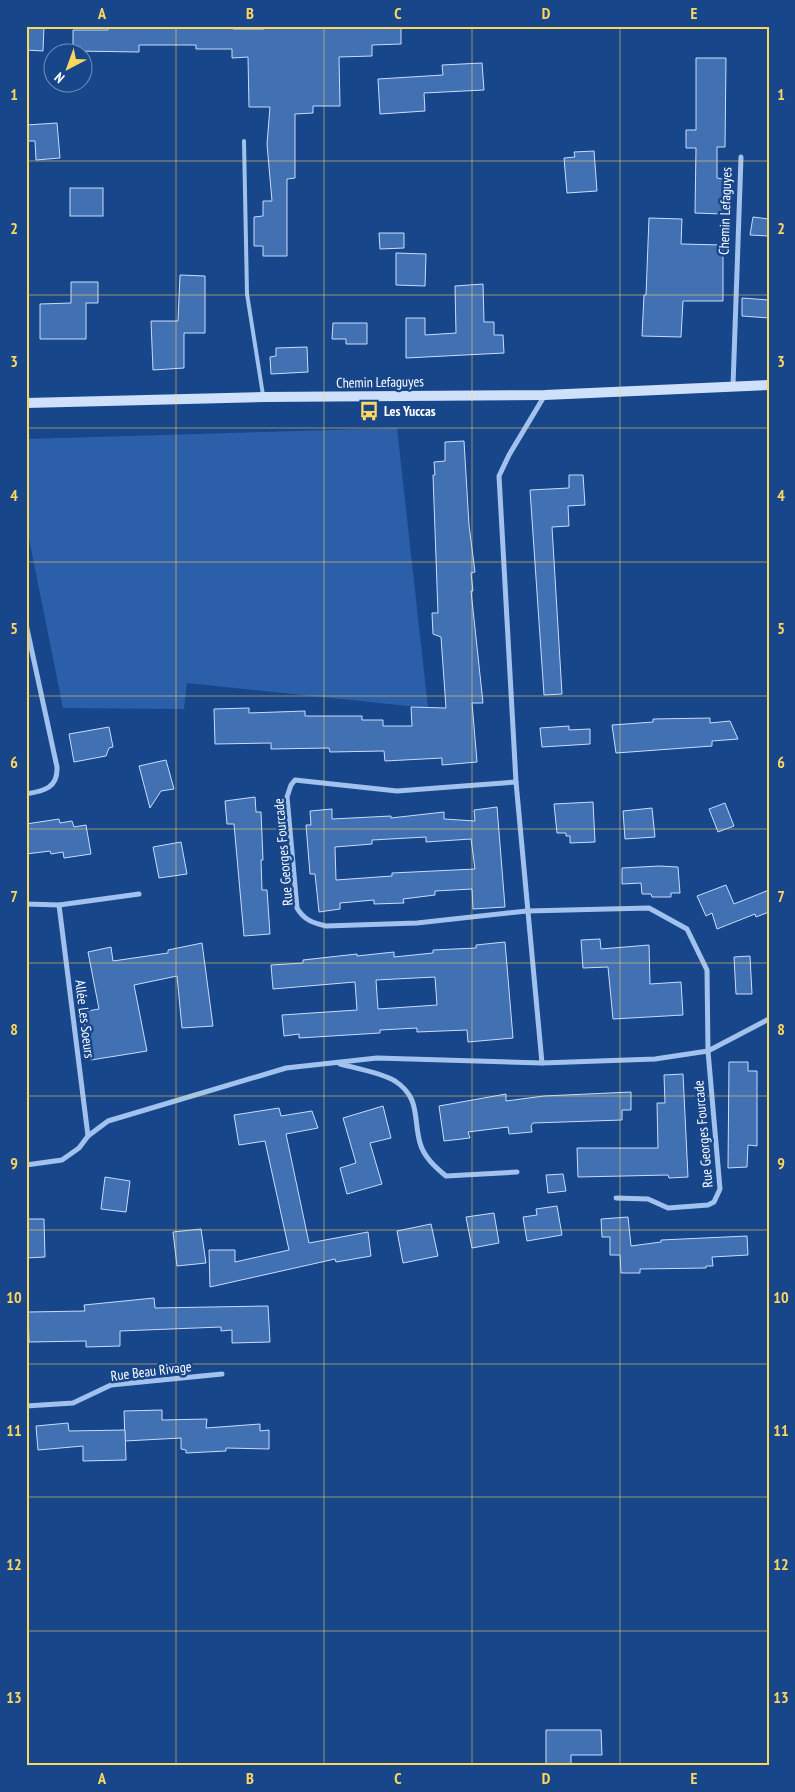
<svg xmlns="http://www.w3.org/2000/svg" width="795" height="1792" font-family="'PT Sans Narrow',sans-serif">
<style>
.green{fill:#2b5fa9}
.building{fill:#4170b3;stroke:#c8ddfa;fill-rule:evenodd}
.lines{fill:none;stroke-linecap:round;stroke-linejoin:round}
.service{stroke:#a2c2ee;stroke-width:4}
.minor{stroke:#a2c2ee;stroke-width:5}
.secondary{stroke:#cfe0fa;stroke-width:10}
.grid{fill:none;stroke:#ffd75f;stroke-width:1;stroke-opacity:0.55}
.labels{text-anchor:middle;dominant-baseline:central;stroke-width:5;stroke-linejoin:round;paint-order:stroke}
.street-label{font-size:14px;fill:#fff;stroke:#18468b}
.poi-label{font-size:14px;font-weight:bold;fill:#fff;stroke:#18468b;text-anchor:start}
.neatline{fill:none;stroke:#ffd75f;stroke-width:2}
.grid-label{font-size:16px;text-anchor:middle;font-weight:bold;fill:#ffd75f}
</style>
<rect width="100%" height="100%" fill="#18468b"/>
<path class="green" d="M397 428 428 708 187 683 184 709 63 708 26 524V439Z"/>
<g class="building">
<path d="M26 26H44L43 51 26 50Z"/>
<path d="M108 26H233V29H264V26H401V44L372 45V56L339 57 340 106H313V113L295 114V178L287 179V256H263V246H254V217L263 216V201H272L267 144 270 107H249L248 57 232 58V49H196V45H139V52L73 51V30H108Z"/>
<path d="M696 58H726L725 147H717V178L723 179V214L695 213 696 148H686V130H696Z"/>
<path d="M482 63 484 90 424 93 425 111 380 114 378 79 443 75 442 65Z"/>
<path d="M57 123 60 158 36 160 35 141H27L26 125Z"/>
<path d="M594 151 597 191 567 193 564 158 575 157 574 152Z"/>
<rect x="70" y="188" width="33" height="28"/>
<path d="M753 217 769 219V236L750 235Z"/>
<path d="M649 218 682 219 681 244 723 245V301H683L681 337 642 336 644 295H646Z"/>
<path d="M379 233H404V248L380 249Z"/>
<path d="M396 253 426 254 425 286 396 285Z"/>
<path d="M180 275 205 276V333H184V368L153 370 151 321H178Z"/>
<path d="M71 282H98V303H86V339H40V304L71 303Z"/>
<path d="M483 284 484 322H494V335H503L504 353 406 358V318H425V335L456 333 455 286Z"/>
<path d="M742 298 769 300V318L742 316Z"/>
<path d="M333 323H367V344H346V339H332Z"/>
<path d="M307 347 308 372 271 374 270 357 276 356V348Z"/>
<path d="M464 441 469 525 475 572 471 573 473 591H471L483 703H472L477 762 442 765V758L385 761 384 751 330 752 329 748 271 749V743L215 744 214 709 249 708V713L305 711V716H362V720H383V726H412L411 707 446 708 441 637 433 634 432 613H438L433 475H435L434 462 445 461V442Z"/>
<path d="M569 475H583L585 505 568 506 569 526 552 527 562 694 544 695 530 490 569 488Z"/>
<path d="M710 718V723L730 721 738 739 712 741V746L616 753 612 725 653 722V719Z"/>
<path d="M569 726V730L590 729V744L542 747 540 728Z"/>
<path d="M109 727 113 747 109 748 106 756 74 762 69 734Z"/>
<path d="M166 760 174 789 161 791 150 808 139 766Z"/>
<path d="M255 797 256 812H261L263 860H261L262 890H267L270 934 244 936 234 824H227L225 801Z"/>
<path d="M593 802 595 842 570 843V836H566V833H557L554 804Z"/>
<path d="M725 803 734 826 718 832 709 809Z"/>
<path d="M497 807 505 907 473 909 472 889 435 891V895L403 899 404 903 374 904V900L340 903V909L319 912 315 874H310L306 825H311L310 811 332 809V819L391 816V818L444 812V819L475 821 474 810ZM426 837V842L471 839 475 869 392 873V876L336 880 335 847 372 844V840Z"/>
<path d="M652 808 655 837 625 839 623 811Z"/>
<path d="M59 819 60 823 72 821 74 827 86 825 91 854 64 858 63 852 51 854 50 851 26 854V824Z"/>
<path d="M181 842 187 874 159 878 153 847Z"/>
<path d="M659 866 678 867 680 893H671V897H652L651 894H642L641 883 622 884V868Z"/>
<path d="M726 885 734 904 769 890V912L756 917 755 914 717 929 712 913 706 916 697 896Z"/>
<path d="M600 939 601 949 649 945 650 984 681 982 683 1015 613 1019 608 967 583 968 581 940Z"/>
<path d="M505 942 513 1038 468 1042 467 1030 417 1032V1028L380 1030V1033L299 1038V1034L284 1036 282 1015 357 1010 355 982 273 989 271 965 303 963V960L357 954V956L394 952V957L433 953V950L476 948V945ZM435 977 437 1005 378 1009 376 980Z"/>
<path d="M202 943 213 1026 182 1028 177 976 134 985 147 1051 91 1060 82 1012 99 1009 88 952 111 947 113 961 168 953V950Z"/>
<path d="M750 956 752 994H736L734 957Z"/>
<path d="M729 1062H748V1071H757V1146L748 1145 747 1167 728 1168Z"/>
<path d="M683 1074 688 1177 669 1178 668 1175 578 1177 577 1148H658L657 1103H665L664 1075Z"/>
<path d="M631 1092V1110H622V1120L533 1123 531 1126 532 1132 509 1134 508 1127 468 1132 470 1138 444 1141 439 1106 506 1094V1101L544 1096Z"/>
<path d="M383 1106 391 1138 370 1143 382 1184 347 1194 340 1168 356 1163 343 1118Z"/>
<path d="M279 1108 281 1116 312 1111 318 1128 286 1134 309 1243 368 1232 371 1256 336 1262 335 1259 210 1287 209 1250H235V1262L289 1250 265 1141 239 1145 234 1115Z"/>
<path d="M563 1174 566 1191 548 1193 546 1175Z"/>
<path d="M105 1177 130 1181 126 1212 101 1209Z"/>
<path d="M557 1206 562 1235 527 1241 523 1217 537 1215 536 1209Z"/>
<path d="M494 1213 499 1243 472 1248 466 1217Z"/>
<path d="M628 1217 631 1246 661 1242V1240L747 1236 748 1255 712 1257 713 1266H706V1268L640 1269V1273H621L620 1255H610V1237H602L601 1219Z"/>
<path d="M26 1219H44L45 1257 26 1258Z"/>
<path d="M431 1224 438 1256 403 1263 397 1231Z"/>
<path d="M201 1229 206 1263 177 1266 173 1232Z"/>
<path d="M154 1298 155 1308 268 1306 270 1342 232 1343V1330L221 1331V1327L120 1331V1346L86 1347V1341L29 1342 28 1312 85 1311 84 1305Z"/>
<path d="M162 1410V1420L207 1419 206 1428 260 1424V1431L269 1430V1449L226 1448V1451L186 1453V1450L181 1449V1438L125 1441 124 1411Z"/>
<path d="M68 1423 69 1431 125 1430 126 1460 83 1461V1446L38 1450 36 1426Z"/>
<path d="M546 1730H601L602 1755H571V1766H546Z"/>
</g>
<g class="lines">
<path class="service" d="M244 141 247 294 263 395"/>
<g class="minor">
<path d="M733 386 741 157"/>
<path d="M26 624 57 767C58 788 44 791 26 794"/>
<path d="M516 782 397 791 295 780 291 785 287 797 297 908C304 920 313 923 326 926L417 923 527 911 649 908 687 929 707 970 708 1051 720 1189 714 1202 708 1205 668 1208 648 1199 616 1198"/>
<path d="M26 904 59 905 139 894"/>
<path d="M59 905 88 1136"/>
<path d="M542 1063 655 1059 708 1051 769 1019"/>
<path d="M340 1064C355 1068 382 1073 395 1081 421 1098 413 1119 420 1143 424 1157 435 1167 446 1176L517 1172"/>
<path d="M26 1165 62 1160 79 1148 88 1136 108 1121 286 1068 377 1058 542 1063 516 782 499 476 509 455 545 395"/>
<path d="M26 1406 73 1403 111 1385 222 1374"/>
</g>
<path class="secondary" d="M26 403 263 397 545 395 769 385"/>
</g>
<path class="grid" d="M176 26V1766M324 26V1766M472 26V1766M620 26V1766M26 161H769M26 295H769M26 428H769M26 562H769M26 696H769M26 829H769M26 963H769M26 1096H769M26 1230H769M26 1364H769M26 1497H769M26 1631H769"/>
<defs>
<symbol id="bus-bare" viewBox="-9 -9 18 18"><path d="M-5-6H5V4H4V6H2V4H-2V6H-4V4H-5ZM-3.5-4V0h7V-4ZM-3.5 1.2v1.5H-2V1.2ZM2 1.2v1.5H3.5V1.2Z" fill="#ffd75f" stroke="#18468b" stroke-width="2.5" paint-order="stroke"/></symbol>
</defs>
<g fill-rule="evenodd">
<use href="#bus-bare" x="355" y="397" width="28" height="28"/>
</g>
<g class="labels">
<g class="street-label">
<text transform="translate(725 211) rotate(-88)">Chemin Lefaguyes</text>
<text transform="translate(380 382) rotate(-1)">Chemin Lefaguyes</text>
<text transform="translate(283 852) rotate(-95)">Rue Georges Fourcade</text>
<text transform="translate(85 1019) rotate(83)">Allée Les Soeurs</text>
<text transform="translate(703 1134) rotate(-95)">Rue Georges Fourcade</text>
<text transform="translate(151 1371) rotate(-7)">Rue Beau Rivage</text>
</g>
<g class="poi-label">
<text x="384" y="411">Les Yuccas</text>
</g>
</g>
<rect width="795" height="1792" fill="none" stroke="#18468b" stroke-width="55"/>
<g transform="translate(68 68) rotate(221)"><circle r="24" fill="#18468b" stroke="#7490b9"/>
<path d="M0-4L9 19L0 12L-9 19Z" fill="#ffd75f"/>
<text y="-8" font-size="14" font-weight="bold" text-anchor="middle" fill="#ffffff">N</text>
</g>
<rect x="28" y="28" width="740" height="1736" class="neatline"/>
<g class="grid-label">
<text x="102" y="19">A</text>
<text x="250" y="19">B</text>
<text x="398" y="19">C</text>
<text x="546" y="19">D</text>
<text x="694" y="19">E</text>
<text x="14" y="100">1</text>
<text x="781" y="100">1</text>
<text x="14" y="234">2</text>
<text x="781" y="234">2</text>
<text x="14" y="367">3</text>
<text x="781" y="367">3</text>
<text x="14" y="501">4</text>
<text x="781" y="501">4</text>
<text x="14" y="634">5</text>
<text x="781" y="634">5</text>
<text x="14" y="768">6</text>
<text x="781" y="768">6</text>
<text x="14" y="902">7</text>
<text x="781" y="902">7</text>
<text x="14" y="1035">8</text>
<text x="781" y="1035">8</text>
<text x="14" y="1169">9</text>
<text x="781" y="1169">9</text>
<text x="14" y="1303">10</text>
<text x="781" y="1303">10</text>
<text x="14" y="1436">11</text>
<text x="781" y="1436">11</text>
<text x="14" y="1570">12</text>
<text x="781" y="1570">12</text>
<text x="14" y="1703">13</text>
<text x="781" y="1703">13</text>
<text x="102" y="1784">A</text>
<text x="250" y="1784">B</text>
<text x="398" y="1784">C</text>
<text x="546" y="1784">D</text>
<text x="694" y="1784">E</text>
</g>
</svg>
